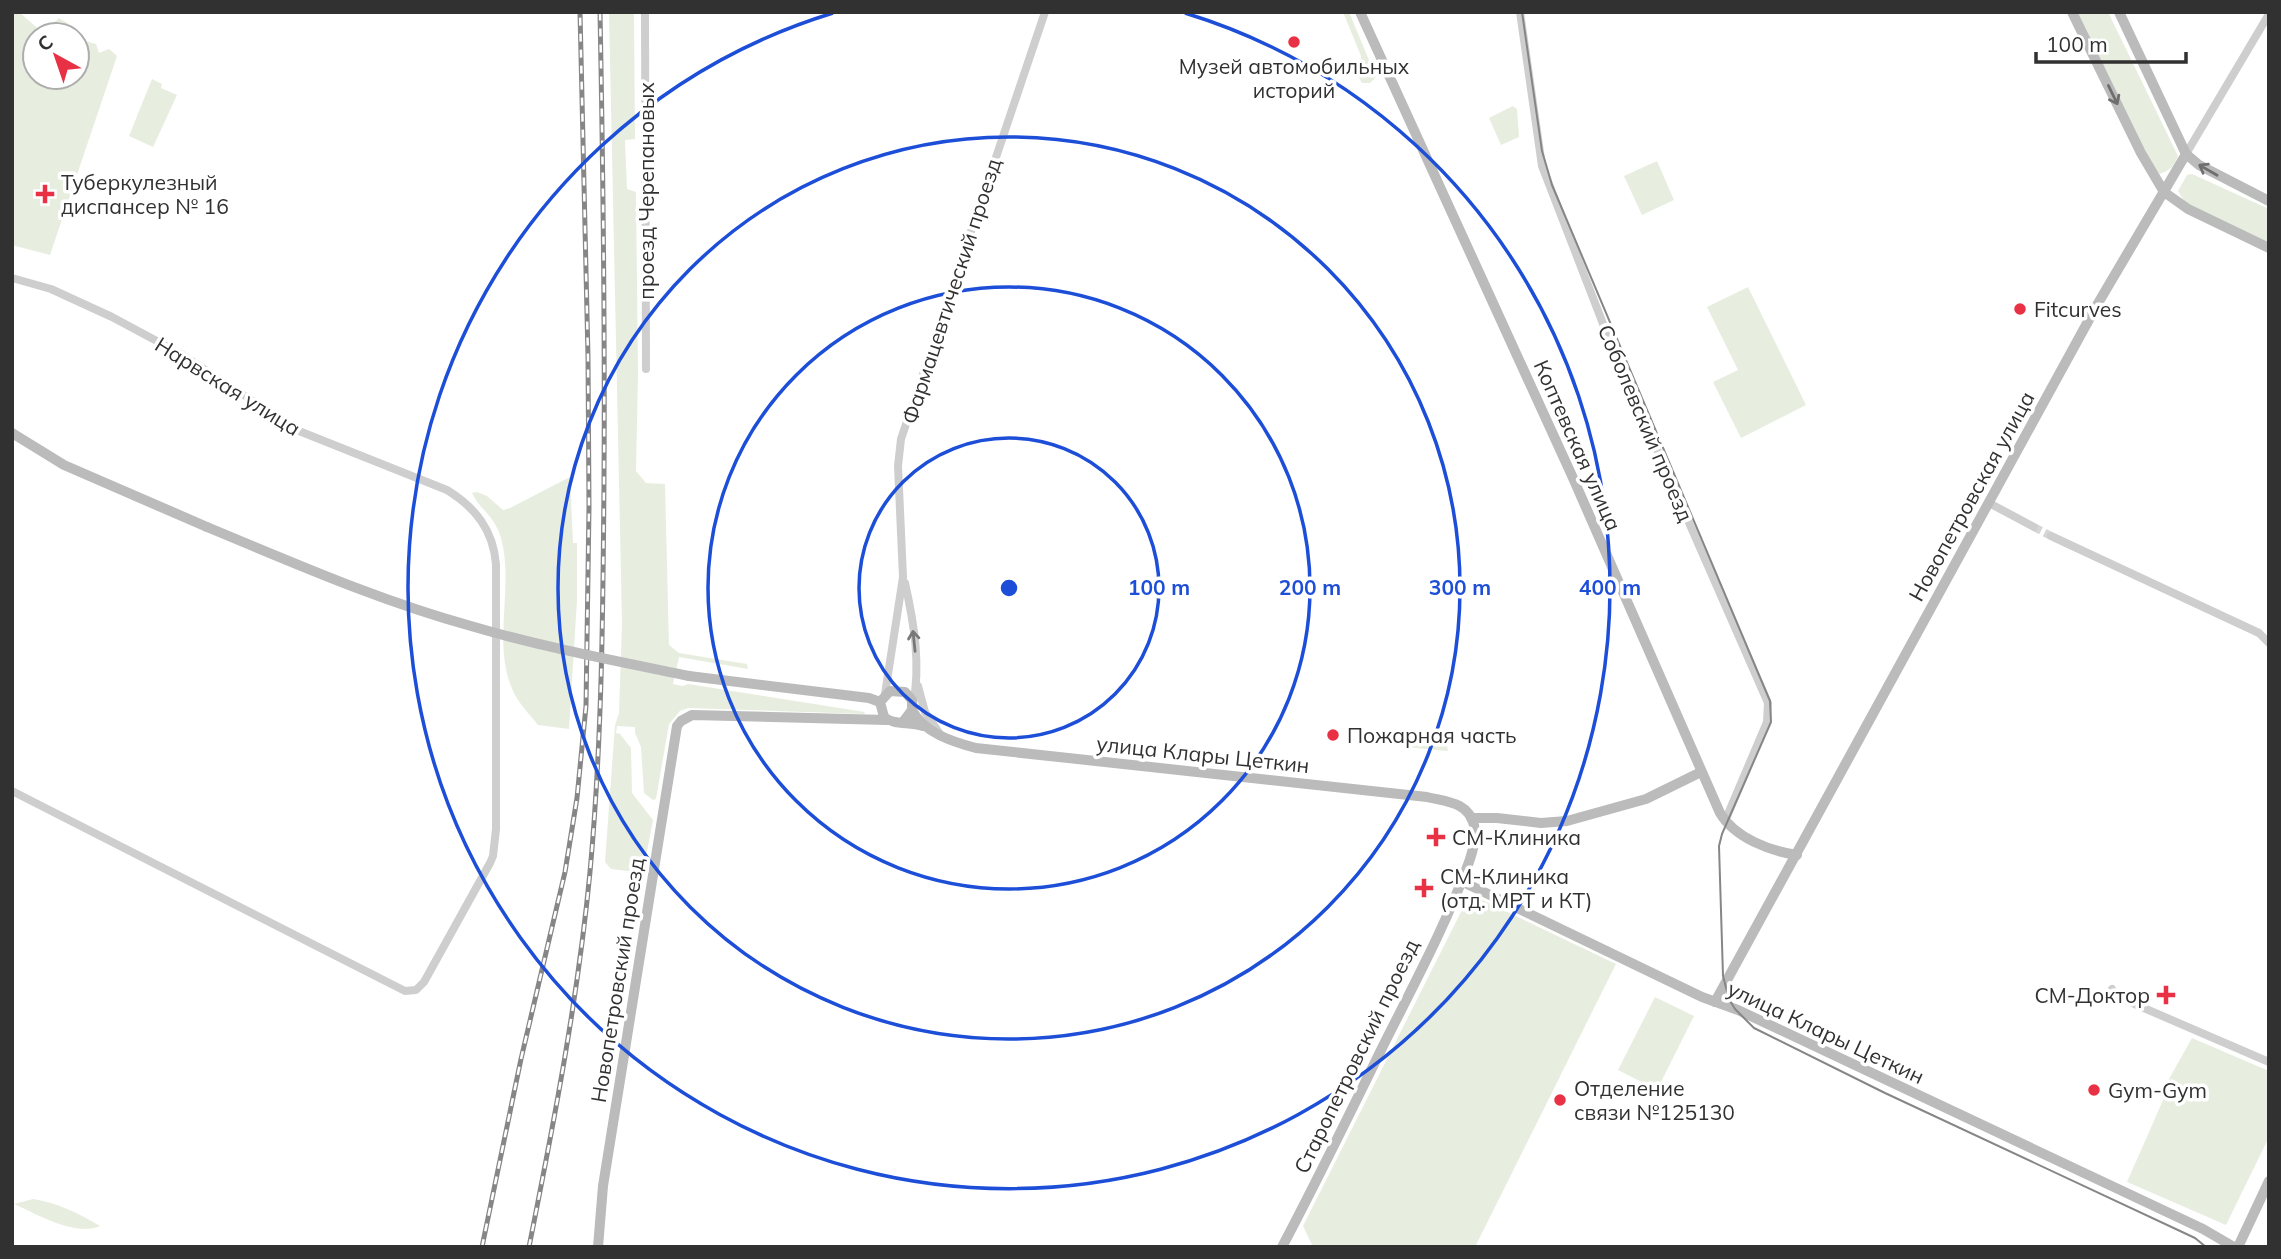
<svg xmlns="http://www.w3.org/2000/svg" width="2281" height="1259" font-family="Mulish,sans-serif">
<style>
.green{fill:#e7eedf;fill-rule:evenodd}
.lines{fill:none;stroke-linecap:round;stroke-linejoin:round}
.street-tunnel{stroke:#d6d6d6;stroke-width:8;stroke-dasharray:8 4;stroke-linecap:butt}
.street{stroke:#cecece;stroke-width:8}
.secondary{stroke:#bbb;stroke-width:10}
.tram{stroke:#868686;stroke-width:2}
.rail-casing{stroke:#868686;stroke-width:5}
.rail{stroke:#fff;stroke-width:2.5;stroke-dasharray:8;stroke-linecap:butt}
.secondary-bridge{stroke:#bbb;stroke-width:10}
.oneway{stroke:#6f6f6f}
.oneway2{stroke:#787878}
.ring{fill:none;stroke:#1d4ed8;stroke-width:3.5}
.poi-dot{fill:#e93145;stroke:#fff;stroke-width:2.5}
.labels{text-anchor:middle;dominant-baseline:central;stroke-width:7;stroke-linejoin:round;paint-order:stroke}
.poi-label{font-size:21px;fill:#313131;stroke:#fff;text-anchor:start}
.street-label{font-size:21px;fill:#313131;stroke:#fff}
.centre{fill:#1d4ed8;stroke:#fff;stroke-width:3.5}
.ring-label{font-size:21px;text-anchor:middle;font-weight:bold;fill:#1d4ed8;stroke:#fff;stroke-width:7;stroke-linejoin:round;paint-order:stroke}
</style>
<rect width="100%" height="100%" fill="#fff"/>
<g class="green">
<path d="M12 12H19L43 33 59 18 77 29 78 39 96 44 99 53 109 49 117 56 50 255 12 245ZM35 35H77V77H35Z"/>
<path d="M609 12H634L635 139 625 140 627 189 636 192 638 374 636 471 646 483 665 484 669 645 679 653 747 664 748 669 679 657 673 684 683 686 688 684 865 712 864 714 688 708 680 711 669 724 656 799 653 800 644 793 641 747 635 733V727L617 726 616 733 620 734 631 748 632 793 653 820 643 873 611 869 605 862 615 725 619 713 622 623Z"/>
<path d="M1343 12H1349L1376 77 1370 83H1362L1353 67 1360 63 1361 56Z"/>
<path d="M2077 12H2108L2178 156C2174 166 2170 171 2159 174L2152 164Z"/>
<path d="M152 79 162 84 161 88 177 95 153 147 129 136Z"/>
<path d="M1513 106 1517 109 1519 137 1501 145 1489 118Z"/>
<path d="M1657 161 1674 200 1642 215 1624 176Z"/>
<path d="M2192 174 2269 209V243L2186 204 2178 191 2187 175Z"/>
<path d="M1748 287 1806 405 1741 438 1713 382 1738 370 1707 307Z"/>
<path d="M570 477 573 543H577V600L569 729 538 725C531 716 521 706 515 695 490 646 515 589 501 538 495 516 480 510 472 493L477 492 487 496 503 510 510 508Z"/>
<path d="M1398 730 1445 734 1448 751 1396 746Z"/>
<path d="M1470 894 1616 964 1475 1247H1313L1303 1226Z"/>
<path d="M1655 997 1694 1016 1657 1090 1618 1070Z"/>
<path d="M2192 1038 2269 1071V1137L2226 1225 2127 1182 2164 1098 2165 1086Z"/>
<path d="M33 1199C58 1203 78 1213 100 1226 75 1237 37 1214 14 1204Z"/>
</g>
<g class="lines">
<path class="street-tunnel" d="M2034 527 2051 536"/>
<g class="street">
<path d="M645 12 646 369"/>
<path d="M1520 12 1542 166 1612 347 1768 703 1767 722 1725 821"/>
<path d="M2186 154 2269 14"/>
<path d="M12 278 51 289 112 317 181 354 299 431 447 490C476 508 493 530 496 564V829L493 856 490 863 424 982 416 990 405 991 12 791"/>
<path d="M1989 503 2034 527"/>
<path d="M2051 536 2259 633 2269 643"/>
<path d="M905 583C914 623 921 665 913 705"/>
<path d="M918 686 925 712 940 734"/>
<path d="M885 694 903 577 898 466 901 439 1045 12"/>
<path d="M2112 989 2116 996 2269 1062"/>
</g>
<g class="secondary">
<path d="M1360 12 1573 478 1720 813C1735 838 1770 851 1797 855"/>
<path d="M2072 12 2141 153 2164 192 2188 209 2269 248"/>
<path d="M2119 12 2186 154 2199 165 2269 201"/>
<path d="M12 433 64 465 207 527"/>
<path d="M689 676 869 698 880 702"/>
<path d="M912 710C924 733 953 742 976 748L1427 797C1447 802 1468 802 1474 825 1477 837 1473 850 1469 862 1446 925 1413 986 1383 1046 1350 1113 1317 1181 1282 1247"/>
<path d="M903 722 912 710V700L905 692 890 691 880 702 884 717C895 726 909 721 923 726"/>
<path d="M1471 818H1497L1541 823 1567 821 1646 799 1701 772"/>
<path d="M1461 881 1702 997 1738 1010 2116 1188 2203 1229 2234 1247"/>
<path d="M1715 1002 2097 305 2186 154"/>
<path d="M598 1247 603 1186 677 726 681 721 692 715 887 720"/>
<path d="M2238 1247 2269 1181"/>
</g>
<path class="tram" d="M1522 12 1542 151 1552 185 1770 701 1771 722 1722 834 1719 846 1723 976 1729 999 1735 1009 1754 1028 1885 1093 2195 1238 2206 1247"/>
<defs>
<g id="rail">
<path d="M482 1247 521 1059 565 872 577 798 586 706 589 507 588 357 580 12"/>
<path d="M529 1247C554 1122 578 998 590 872 602 741 603 611 604 480 605 324 603 168 600 12"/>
</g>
</defs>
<use href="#rail" class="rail-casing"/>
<use href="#rail" class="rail"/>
<path class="secondary-bridge" d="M207 527C294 563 380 601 471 626 542 647 616 661 689 676"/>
</g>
<defs><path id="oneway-shaft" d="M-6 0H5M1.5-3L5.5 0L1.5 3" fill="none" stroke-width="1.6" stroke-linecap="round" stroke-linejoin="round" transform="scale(1.75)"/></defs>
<g class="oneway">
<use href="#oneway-shaft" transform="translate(2113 95) rotate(64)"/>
<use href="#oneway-shaft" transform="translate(2208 170) rotate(-150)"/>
</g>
<use class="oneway2" href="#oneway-shaft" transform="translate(914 641) rotate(-96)"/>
<g class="ring">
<circle cx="1009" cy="588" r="150"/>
<circle cx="1009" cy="588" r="301"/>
<circle cx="1009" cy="588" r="451"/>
<path d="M1185 13A601 601 0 1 1 833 13"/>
</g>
<g class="poi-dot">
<circle cx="1294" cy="42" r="7"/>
<path d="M41.5 183.5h7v7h7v7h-7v7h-7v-7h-7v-7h7z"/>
<circle cx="2020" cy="309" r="7"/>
<circle cx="1333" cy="735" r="7"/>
<path d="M1432.5 826.5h7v7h7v7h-7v7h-7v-7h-7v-7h7z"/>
<path d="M1420.5 877.5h7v7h7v7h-7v7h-7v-7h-7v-7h7z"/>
<path d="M2162.5 984.5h7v7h7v7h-7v7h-7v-7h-7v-7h7z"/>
<circle cx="2094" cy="1090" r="7"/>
<circle cx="1560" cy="1100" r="7"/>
</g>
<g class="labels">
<g class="poi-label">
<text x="1294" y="66" text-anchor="middle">Музей автомобильных<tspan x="1294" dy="24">историй</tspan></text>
<text x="61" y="182">Туберкулезный<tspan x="61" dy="24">диспансер № 16</tspan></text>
<text x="2034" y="309">Fitcurves</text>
<text x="1347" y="735">Пожарная часть</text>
<text x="1452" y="837">СМ-Клиника</text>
<text x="1440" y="876">СМ-Клиника<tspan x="1440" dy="24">(отд. МРТ и КТ)</tspan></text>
<text x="2150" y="995" text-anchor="end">СМ-Доктор</text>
<text x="1574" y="1088">Отделение<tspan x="1574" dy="24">связи №125130</tspan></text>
<text x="2108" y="1090">Gym-Gym</text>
</g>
<g class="street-label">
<text transform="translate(646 191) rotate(-90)">проезд Черепановых</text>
<text transform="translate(951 291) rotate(-72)">Фармацевтический проезд</text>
<text transform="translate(228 386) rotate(32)">Нарвская улица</text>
<text transform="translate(1646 423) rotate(67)">Соболевский проезд</text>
<text transform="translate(1578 445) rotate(66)">Коптевская улица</text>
<text transform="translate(1971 496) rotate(-61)">Новопетровская улица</text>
<text transform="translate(1203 754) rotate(6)">улица Клары Цеткин</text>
<text transform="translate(617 980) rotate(-81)">Новопетровский проезд</text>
<text transform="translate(1826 1032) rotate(25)">улица Клары Цеткин</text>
<text transform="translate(1356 1056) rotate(-64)">Старопетровский проезд</text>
</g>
</g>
<circle cx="1009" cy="588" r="10" class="centre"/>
<g class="ring-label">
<text x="1159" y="595">100 m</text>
<text x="1310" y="595">200 m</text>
<text x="1460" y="595">300 m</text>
<text x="1610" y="595">400 m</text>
</g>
<rect width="2281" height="1259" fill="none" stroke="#313131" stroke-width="28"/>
<g transform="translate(56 56) rotate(320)"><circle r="33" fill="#ffffff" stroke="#adadad" stroke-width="2"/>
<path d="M0-5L12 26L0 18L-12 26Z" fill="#e93145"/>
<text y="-10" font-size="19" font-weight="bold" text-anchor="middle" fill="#313131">С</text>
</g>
<path d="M2036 52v10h150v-10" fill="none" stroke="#313131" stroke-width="3.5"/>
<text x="2046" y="52" font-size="21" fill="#313131" stroke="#ffffff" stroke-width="5" paint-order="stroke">100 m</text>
</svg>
